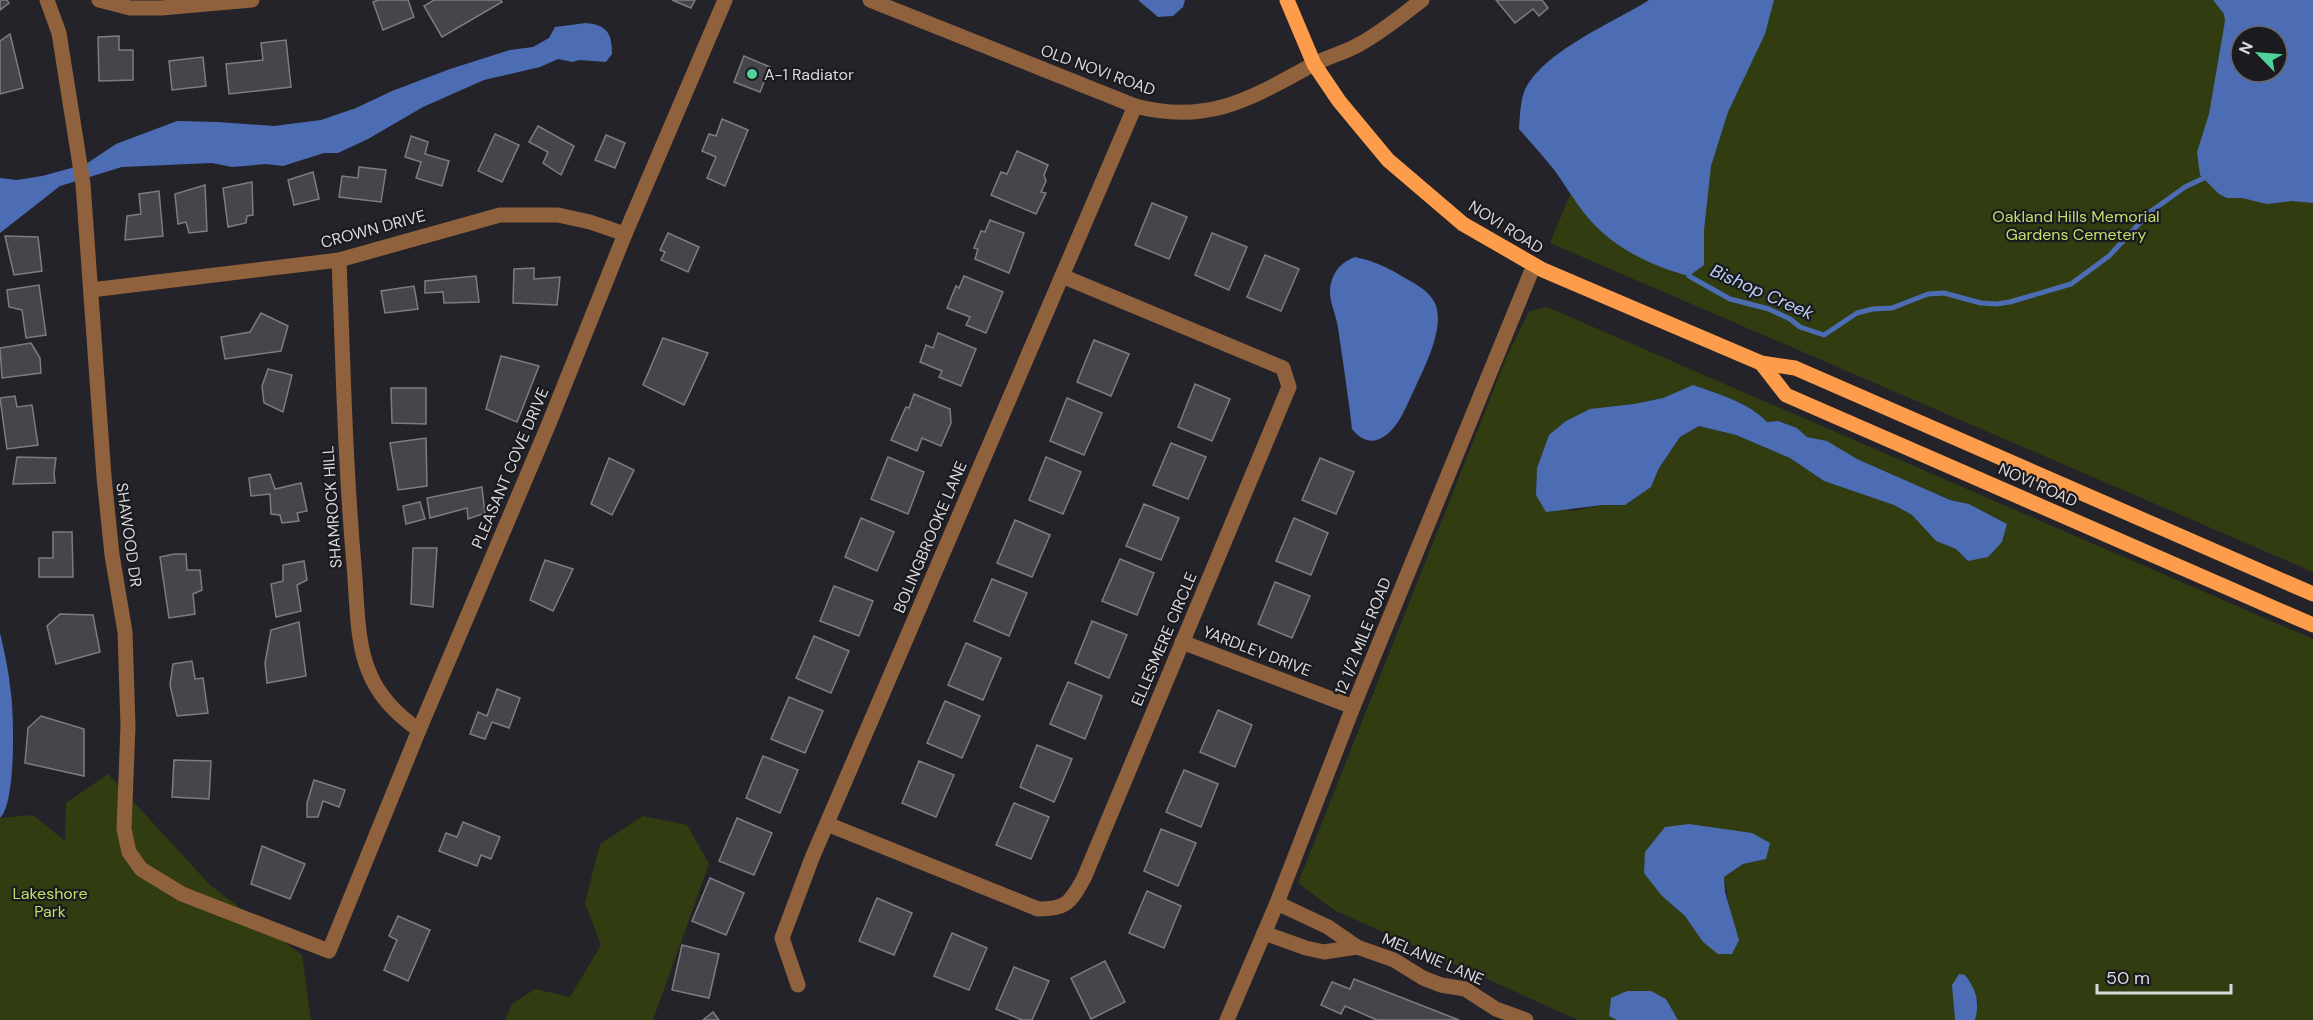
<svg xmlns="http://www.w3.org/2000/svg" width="2313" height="1020" font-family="'DM Sans',sans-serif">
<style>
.green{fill:#323c11;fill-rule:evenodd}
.water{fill:#4c6db3;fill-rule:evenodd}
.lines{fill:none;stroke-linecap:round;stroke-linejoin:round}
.stream{stroke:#4c6db3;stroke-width:5}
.building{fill:#46454b;stroke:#7c7c83;stroke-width:1.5}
.minor{stroke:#90613d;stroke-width:15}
.major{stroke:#fd9c4a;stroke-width:15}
.poi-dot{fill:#4fd399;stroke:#1a1a1f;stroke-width:2}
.labels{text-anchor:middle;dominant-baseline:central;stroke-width:4.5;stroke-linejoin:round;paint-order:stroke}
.street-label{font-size:16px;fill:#dadade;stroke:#1a1a1f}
.poi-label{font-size:16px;fill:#dadade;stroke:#1a1a1f;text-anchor:start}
.park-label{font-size:16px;fill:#c2df6a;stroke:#1a1a1f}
.water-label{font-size:18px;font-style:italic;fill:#bbcff6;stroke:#1a1a1f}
</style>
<rect width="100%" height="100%" fill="#242329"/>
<g class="green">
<path d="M1651 0H2313V572L1550 243ZM2241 36H2277V72H2241Z"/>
<path d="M1547 307 2313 639V1020H1975L1978 1000 1952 985 1955 1020H1678L1666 999 1651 991 1609 1015 1617 1020H1578L1334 910 1298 883 1507 356 1529 311ZM1693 385C1718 394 1748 402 1767 422L1778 421 1797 428 1807 437 1827 441 1857 459 1950 500 1969 504 2007 524 2002 542 1968 561 1956 549 1936 541 1912 515 1894 505 1824 481 1790 458 1736 435 1699 426 1680 437 1659 468 1651 487 1625 505H1603L1571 511 1536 495 1537 468 1549 435 1634 404 1663 398ZM1645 852 1766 859 1743 864 1724 877 1731 916 1703 942 1685 916 1662 896Z"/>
<path d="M108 774 210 885 302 955 311 1020H0V818L33 815 65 841 66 803Z"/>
<path d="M643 816 687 825 709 864 653 1020H505L512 1004 535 989 570 997 601 945 585 903 600 844Z"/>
</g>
<g class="water">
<path d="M1138 0H1185L1183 7 1173 16 1158 17Z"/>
<path d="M1649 0H1774L1765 34 1728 112 1711 166 1704 230V265L1689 276C1658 268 1627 254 1603 233 1583 216 1570 192 1555 171 1544 157 1531 143 1519 129 1520 117 1520 104 1524 92 1541 52 1613 23 1649 0Z"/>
<path d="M2213 0H2313V203L2292 201 2267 204 2242 198H2227L2219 194 2200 175 2197 152 2209 114 2225 21 2224 14ZM2241 36H2277V72H2241Z"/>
<path d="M586 23C607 25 612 33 612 54L606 62 579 60 573 62 558 59 540 67 484 80 423 107 368 139 338 153H324L283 166 266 164 232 167 212 163 122 167 60 186 0 233V178L17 180 42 176 86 164 116 144 177 121 217 122 274 126 321 120 356 108 392 91 450 69 510 50 533 47 549 38 555 27Z"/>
<path d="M1355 257C1374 261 1389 268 1405 278 1414 283 1425 289 1431 297 1450 319 1425 366 1415 388 1407 404 1399 428 1383 437 1371 445 1360 439 1352 429 1348 395 1343 361 1338 328 1336 312 1327 299 1331 283 1335 269 1342 262 1355 257Z"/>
<path d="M1693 385C1718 394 1748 402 1767 422L1778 421 1797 428 1807 437 1827 441 1857 459 1950 500 1969 504 2007 524 2002 542 1988 557 1968 561 1956 549 1936 541 1912 515 1894 505 1824 481 1790 458 1736 435 1699 426 1680 437 1659 468 1651 487 1625 505H1603L1546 512 1536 495 1537 468 1549 435 1566 421 1590 409 1634 404 1663 398Z"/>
<path d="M0 633C5 653 9 674 11 694 14 716 16 804 0 818Z"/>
<path d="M1689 824 1752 833 1770 843 1766 859 1743 864 1724 877 1725 892 1739 940 1732 954H1718L1703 942 1685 916 1662 896 1644 873 1645 852 1665 827Z"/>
<path d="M1959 974 1965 975C1976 989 1980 1002 1975 1020H1955L1952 985Z"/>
<path d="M1627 991H1651L1666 999 1678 1020H1617L1609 1016 1611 998Z"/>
</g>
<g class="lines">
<path class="stream" d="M1689 276 1730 299 1769 309 1790 319 1800 327 1824 335 1857 313 1873 309 1892 308 1928 294 1944 293 1981 303 1996 304 2010 302 2071 284 2109 256 2150 212 2185 187 2204 178"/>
</g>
<g class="building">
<path d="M0 0H7L9 3 0 10Z"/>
<path d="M378 0H408L414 17 383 30 373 2Z"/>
<path d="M434 0H501L502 2 442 37 424 6Z"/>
<path d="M672 0H695L691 8Z"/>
<path d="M1496 0H1542L1548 8 1539 16 1533 9 1515 23Z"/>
<path d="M10 34 23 88 0 94V41Z"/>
<path d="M119 36V50H133V80L99 81 98 37Z"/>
<path d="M286 40 291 87 229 94 226 64 263 60 261 43Z"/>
<path d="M744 56 770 67 760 92 734 82Z"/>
<path d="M203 57 206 86 172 90 169 61Z"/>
<path d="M722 119 748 130 725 186 707 178 716 157 702 151 709 134 716 136Z"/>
<path d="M538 126 574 146 561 175 543 163 548 152 529 142Z"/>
<path d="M495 134 519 145 502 182 478 171Z"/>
<path d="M606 135 625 143 615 168 595 160Z"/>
<path d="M411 136 428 142 425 154 449 161 442 186 416 178 421 162 405 157Z"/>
<path d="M1017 151 1048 165 1044 175 1046 181 1041 192 1046 193 1036 214 991 195 1001 172 1007 174Z"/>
<path d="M359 167 386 170 381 202 339 197 342 176 358 178Z"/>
<path d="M313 172 319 199 294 205 288 180Z"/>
<path d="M252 182 253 215 247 216 246 223 228 227 223 188Z"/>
<path d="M205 185 207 231 189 233 186 222 178 224 175 194Z"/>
<path d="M159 191 163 236 125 240 127 216 141 214 139 194Z"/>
<path d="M1152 203 1187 217 1169 259 1135 245Z"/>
<path d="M990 220 1024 233 1009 273 975 259 978 249 974 248 981 231 985 232Z"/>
<path d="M668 233 699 247 688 272 661 260 665 252 660 250Z"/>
<path d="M1212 233 1247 247 1229 290 1195 275Z"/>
<path d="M5 236 38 237 42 271 14 275Z"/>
<path d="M1265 255 1299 269 1281 311 1247 297Z"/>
<path d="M534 268V279L560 277 557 305 513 303 514 269Z"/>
<path d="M476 276 479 302 444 303 443 292 425 293V281Z"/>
<path d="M964 276 1003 292 986 333 966 325 970 317 947 308 956 286 959 288Z"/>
<path d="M39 285 46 335 26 338 22 310 9 307 7 290Z"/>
<path d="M414 286 418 309 385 313 381 291Z"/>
<path d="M261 313 288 326 281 351 225 359 221 337 250 332Z"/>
<path d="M938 333 976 349 961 386 939 377 942 371 920 362 926 345 933 348Z"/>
<path d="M663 338 708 353 684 405 643 385Z"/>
<path d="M1094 340 1129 354 1111 396 1077 382Z"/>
<path d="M31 343 40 358 41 373 2 378 0 348Z"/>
<path d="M501 356 539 366 517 422 486 409Z"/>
<path d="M268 369 292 375 283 412 264 403 262 386Z"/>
<path d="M1195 384 1230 399 1212 441 1178 427Z"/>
<path d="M391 388H426V424L392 423Z"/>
<path d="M914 394 950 409 951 423 941 446 922 438 917 451 891 440 906 407 909 408Z"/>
<path d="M15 396 17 407 32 405 38 445 7 449 0 398Z"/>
<path d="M1067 398 1102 413 1084 455 1050 441Z"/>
<path d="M426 438 427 486 398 490 390 443Z"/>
<path d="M1171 443 1206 457 1188 499 1153 485Z"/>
<path d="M17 457 56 458 54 473 55 483 13 484Z"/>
<path d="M888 457 924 472 908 514 871 499Z"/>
<path d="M1046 457 1081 472 1063 514 1029 500Z"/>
<path d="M609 458 634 470 612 515 591 504Z"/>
<path d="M1320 458 1354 472 1336 514 1302 500Z"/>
<path d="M270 474 275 489 301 483 307 511 297 513 299 521 282 523 280 515 271 514 270 494 251 496 249 478Z"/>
<path d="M482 487 485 513 468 519 467 508 430 518 427 498Z"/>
<path d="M420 502 425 519 406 524 403 506Z"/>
<path d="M1144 504 1179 518 1161 560 1126 546Z"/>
<path d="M861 518 894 532 877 571 845 557Z"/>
<path d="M1294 518 1328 533 1311 575 1276 561Z"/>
<path d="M1015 520 1050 535 1032 577 997 563Z"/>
<path d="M53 532H72L73 577H39V558H53Z"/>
<path d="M413 548H437L433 607 411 604Z"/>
<path d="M174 554H186L187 570H200L202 590 193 594 195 614 169 618 160 557Z"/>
<path d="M1120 559 1154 573 1137 615 1102 601Z"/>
<path d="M545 560 573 569 553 611 530 600Z"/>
<path d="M304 561 307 580 297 585 301 611 276 617 271 584 283 581V565Z"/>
<path d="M992 579 1027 593 1009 636 974 621Z"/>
<path d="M1275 582 1310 596 1292 638 1258 624Z"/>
<path d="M834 586 873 601 859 636 820 621Z"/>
<path d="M60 614 93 615 100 652 56 664 47 626Z"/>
<path d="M1092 621 1127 635 1109 678 1075 663Z"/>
<path d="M299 622 306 676 267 683 265 663 271 630Z"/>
<path d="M814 636 849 651 831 693 796 678Z"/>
<path d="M966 643 1001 658 983 700 948 685Z"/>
<path d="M192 661 195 679 203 678 208 713 177 716 170 685 173 664Z"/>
<path d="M1068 682 1102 696 1085 739 1050 724Z"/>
<path d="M497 689 520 698 509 728 492 722 485 739 470 734 478 712 487 716Z"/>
<path d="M789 697 823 711 805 753 771 739Z"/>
<path d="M945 701 980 716 962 758 927 743Z"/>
<path d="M1218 710 1252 725 1235 767 1200 752Z"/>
<path d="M41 716 84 729V776L25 763 28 728Z"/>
<path d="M1037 745 1072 759 1054 802 1020 787Z"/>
<path d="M763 756 798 770 780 813 746 798Z"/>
<path d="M174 760 211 761 209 799 172 797Z"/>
<path d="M919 761 954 775 936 817 902 803Z"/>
<path d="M1184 770 1218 784 1201 827 1166 812Z"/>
<path d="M314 780 345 790 339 807 323 801 318 817H307V803Z"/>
<path d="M1014 803 1049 817 1031 859 996 845Z"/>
<path d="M737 818 772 833 754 875 719 861Z"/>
<path d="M463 822 500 837 491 859 481 855 477 866 439 851 446 833 457 837Z"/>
<path d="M1161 829 1196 843 1178 886 1144 871Z"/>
<path d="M262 846 305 864 290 899 251 884Z"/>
<path d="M710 878 744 893 726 935 692 921Z"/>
<path d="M1147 891 1181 906 1164 948 1129 933Z"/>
<path d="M877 898 912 913 894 955 859 941Z"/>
<path d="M398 916 430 930 408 981 384 970 397 940 389 936Z"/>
<path d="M952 933 987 948 969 990 934 976Z"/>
<path d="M682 945 719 954 709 998 672 990Z"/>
<path d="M1105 961 1125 1002 1091 1019 1071 978Z"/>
<path d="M1014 967 1049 981 1032 1020H1022L996 1009Z"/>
<path d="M1354 979 1459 1020H1377L1345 1006 1341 1014 1321 1005 1332 982 1350 989Z"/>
<path d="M713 1012 719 1020H703Z"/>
</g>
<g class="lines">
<g class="minor">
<path d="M47 0 59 33 83 184 104 477 112 555 125 632 128 726 124 829 129 852 141 869 182 894 329 951 419 730 548 426 625 234 725 0"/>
<path d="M99 0 130 8H161L252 0"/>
<path d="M870 0 1135 106C1208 125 1250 99 1312 65 1327 57 1344 53 1358 45 1381 33 1402 15 1422 0"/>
<path d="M339 260C343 362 345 463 354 565 357 598 356 642 369 672 379 697 397 715 419 730"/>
<path d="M91 290 339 260 500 215H558L590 222 625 234"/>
<path d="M1182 642 1353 707"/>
<path d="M827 824 1038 909C1068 909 1070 902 1084 878L1289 387 1283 368 1062 276"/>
<path d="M1277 903 1328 927 1357 947 1394 960 1423 978 1441 985 1465 989 1496 1009 1526 1020"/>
<path d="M1264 933 1306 948 1324 952 1357 947"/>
<path d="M798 985 782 938 812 858 1135 106"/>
<path d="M1227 1020 1277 903 1353 707 1534 265"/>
</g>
<g class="major">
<path d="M1287 0 1314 64 1339 101 1388 160 1463 224 1543 270 1761 363 1795 368 2313 594"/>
<path d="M1761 363 1786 395 2313 625"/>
</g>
</g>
<circle class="poi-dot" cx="752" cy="74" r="6"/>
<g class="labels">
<g class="street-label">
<text transform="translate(1098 70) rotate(20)">OLD NOVI ROAD</text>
<text transform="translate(1506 227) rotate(32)">NOVI ROAD</text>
<text transform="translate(373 229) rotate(-15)">CROWN DRIVE</text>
<text transform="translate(510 468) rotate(-67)">PLEASANT COVE DRIVE</text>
<text transform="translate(2038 485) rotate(24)">NOVI ROAD</text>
<text transform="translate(332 507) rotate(-94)">SHAMROCK HILL</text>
<text transform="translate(129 535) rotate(82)">SHAWOOD DR</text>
<text transform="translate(930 537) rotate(-67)">BOLINGBROOKE LANE</text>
<text transform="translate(1363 636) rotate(-68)">12 1/2 MILE ROAD</text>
<text transform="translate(1164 639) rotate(-67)">ELLESMERE CIRCLE</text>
<text transform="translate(1257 651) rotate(21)">YARDLEY DRIVE</text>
<text transform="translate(1433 959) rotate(23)">MELANIE LANE</text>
</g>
<g class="poi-label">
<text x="764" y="74">A-1 Radiator</text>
</g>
<g class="park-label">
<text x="2076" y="216">Oakland Hills Memorial<tspan x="2076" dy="18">Gardens Cemetery</tspan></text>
<text x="50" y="893">Lakeshore<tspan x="50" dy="18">Park</tspan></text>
</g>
<g class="water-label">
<text transform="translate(1762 292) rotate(24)">Bishop Creek</text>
</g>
</g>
<g transform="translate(2259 54) rotate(295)"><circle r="28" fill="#1a1a1f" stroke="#67676b" stroke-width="1.5"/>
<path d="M0-4.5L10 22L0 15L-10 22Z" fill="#4fd399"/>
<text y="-9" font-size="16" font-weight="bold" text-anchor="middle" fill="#dadade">N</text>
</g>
<path d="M2097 984v9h134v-9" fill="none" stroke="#dadade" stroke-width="3"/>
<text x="2106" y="984" font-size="18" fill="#dadade" stroke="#1a1a1f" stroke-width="4.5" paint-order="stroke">50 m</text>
</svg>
